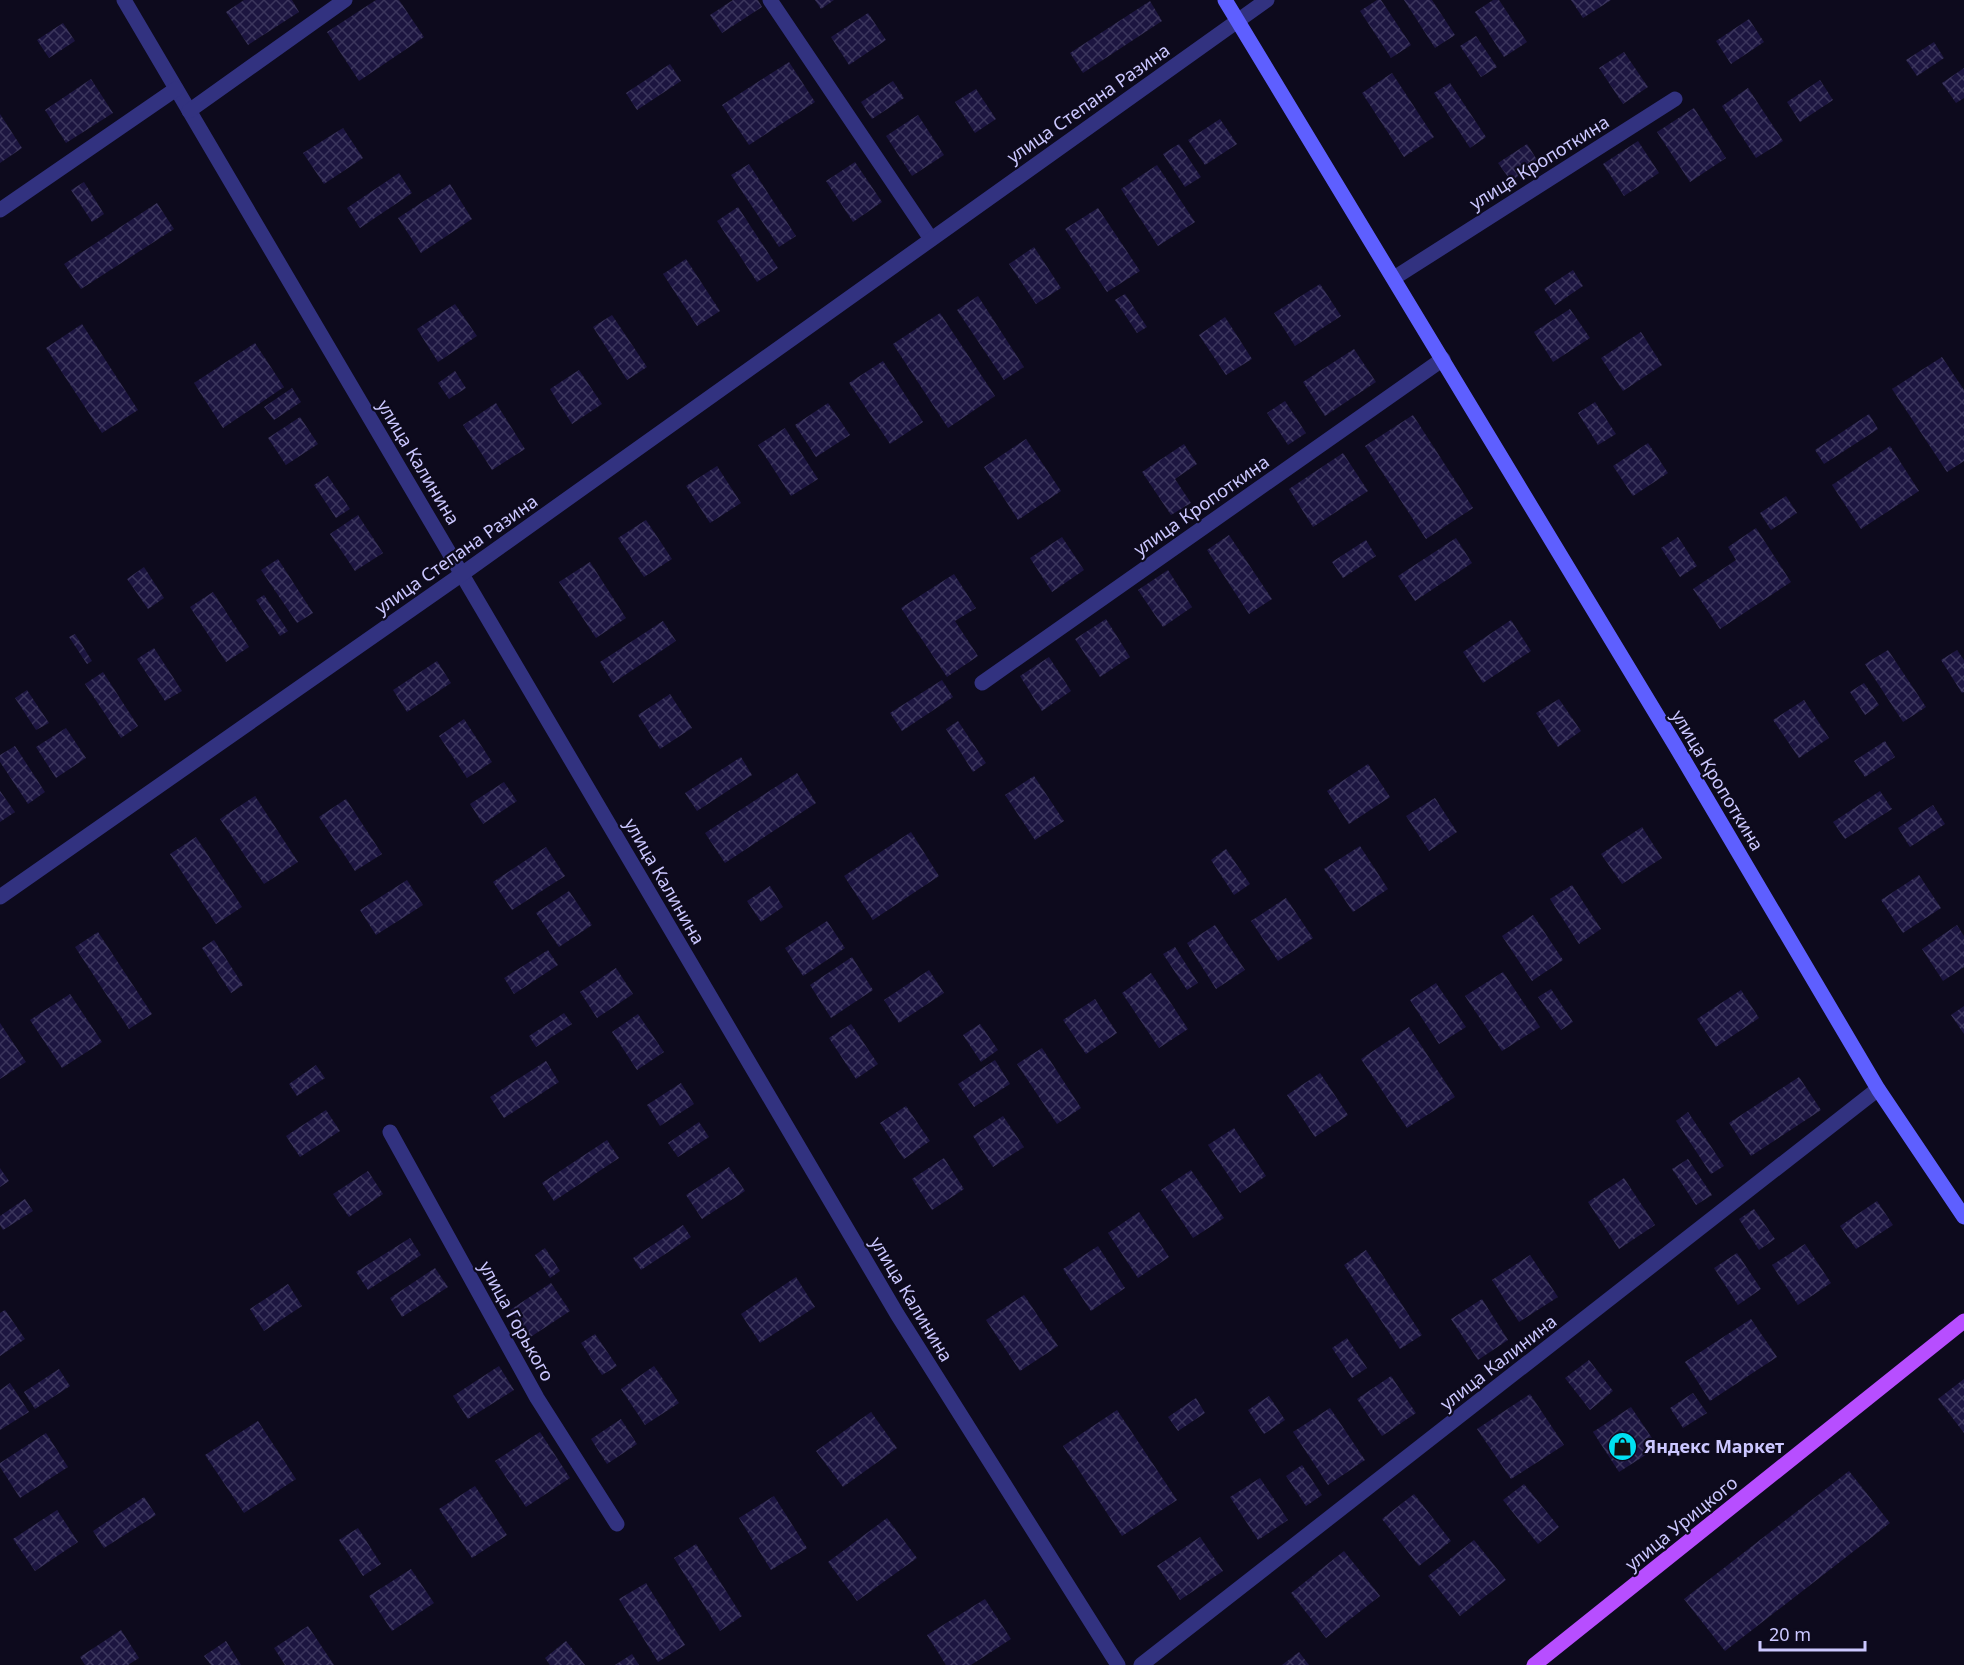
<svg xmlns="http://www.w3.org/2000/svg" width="1964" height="1665" font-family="'Noto Sans',sans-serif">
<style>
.building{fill:url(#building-cross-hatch)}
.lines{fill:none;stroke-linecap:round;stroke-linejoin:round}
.street{stroke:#323280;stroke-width:15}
.secondary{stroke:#5e5fff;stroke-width:15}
.primary{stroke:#b74eff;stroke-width:15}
.labels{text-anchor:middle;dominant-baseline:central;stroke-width:4.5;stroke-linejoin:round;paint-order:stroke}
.street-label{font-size:18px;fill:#cbc7ff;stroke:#0d0a1d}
.poi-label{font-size:18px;font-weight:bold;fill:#cbc7ff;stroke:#0d0a1d;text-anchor:start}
</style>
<defs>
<pattern id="building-cross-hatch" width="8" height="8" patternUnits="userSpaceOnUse" patternTransform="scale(1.5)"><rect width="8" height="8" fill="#1c1540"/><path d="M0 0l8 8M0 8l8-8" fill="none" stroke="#3c365d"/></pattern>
</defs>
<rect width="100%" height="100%" fill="#0d0a1d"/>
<g class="building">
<path d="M244 0H292L299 12 248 45 226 12Z"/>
<path d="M376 0H399L424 37 359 81 327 32Z"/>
<path d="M733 0H758L762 7 722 33 710 15Z"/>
<path d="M815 0H834L821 9Z"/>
<path d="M1377 0H1381L1411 45 1391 58 1360 11Z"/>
<path d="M1404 0H1432L1455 35 1435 48Z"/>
<path d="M1493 0H1499L1527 42 1504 57 1475 12Z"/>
<path d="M1571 0H1611L1583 18Z"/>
<path d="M1150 1 1162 21 1083 73 1070 53Z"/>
<path d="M868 13 886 40 849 65 831 37Z"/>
<path d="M1749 19 1764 42 1731 64 1716 41Z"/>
<path d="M63 23 75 41 49 58 37 40Z"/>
<path d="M1476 36 1497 67 1481 77 1460 46Z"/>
<path d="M1934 42 1944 58 1917 76 1906 60Z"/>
<path d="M1624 52 1648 87 1623 104 1599 68Z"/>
<path d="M789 62 815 102 749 145 722 105Z"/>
<path d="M670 64 681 81 637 110 626 93Z"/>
<path d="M1964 68V98L1956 103 1942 83Z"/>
<path d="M1392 73 1434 137 1404 157 1362 93Z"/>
<path d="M91 79 113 113 66 143 45 110Z"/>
<path d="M1820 80 1833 100 1800 122 1787 102Z"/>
<path d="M893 81 904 98 872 119 861 102Z"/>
<path d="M1450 83 1486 137 1470 148 1434 93Z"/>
<path d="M1748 88 1783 141 1756 158 1722 106Z"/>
<path d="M976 89 996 119 975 133 955 102Z"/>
<path d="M1694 108 1726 158 1690 182 1657 132Z"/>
<path d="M0 114 22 148 0 163Z"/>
<path d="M918 115 944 155 912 176 886 136Z"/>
<path d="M1220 119 1237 144 1205 165 1188 140Z"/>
<path d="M343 128 363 158 324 184 303 153Z"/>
<path d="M1638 141 1659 173 1624 196 1603 164Z"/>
<path d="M1179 144 1201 177 1185 187 1163 154Z"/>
<path d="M1527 144 1539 163 1511 181 1498 163Z"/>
<path d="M855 162 882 202 853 222 826 181Z"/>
<path d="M749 164 796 236 779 247 731 175Z"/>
<path d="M1157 165 1195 222 1158 246 1121 189Z"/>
<path d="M399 173 412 193 360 228 347 208Z"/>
<path d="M84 182 104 214 92 222 71 190Z"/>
<path d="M450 184 472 219 421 253 398 218Z"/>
<path d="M157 203 174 229 81 289 64 264Z"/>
<path d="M738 207 778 268 757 282 717 221Z"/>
<path d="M1098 208 1140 271 1107 292 1065 229Z"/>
<path d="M1034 247 1061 288 1036 304 1009 264Z"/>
<path d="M686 259 720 311 697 326 663 274Z"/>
<path d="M1573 270 1583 286 1555 305 1544 289Z"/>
<path d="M1320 284 1341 316 1295 346 1274 313Z"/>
<path d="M1125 294 1147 327 1137 333 1115 300Z"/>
<path d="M978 296 1024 367 1004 380 957 310Z"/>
<path d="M455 304 477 336 438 362 417 329Z"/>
<path d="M1570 309 1590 338 1553 362 1534 332Z"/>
<path d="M940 313 995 396 948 428 893 344Z"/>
<path d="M612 315 647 367 627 380 593 327Z"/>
<path d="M1225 317 1252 359 1226 375 1199 335Z"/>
<path d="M82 324 138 410 102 433 46 348Z"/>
<path d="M1641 332 1662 365 1623 391 1601 358Z"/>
<path d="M255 343 284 387 223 428 194 383Z"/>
<path d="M1354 349 1376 382 1325 416 1303 382Z"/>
<path d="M1942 357 1964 390V461L1947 472 1892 389Z"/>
<path d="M883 361 923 422 890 444 849 383Z"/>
<path d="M579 370 602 404 572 424 550 389Z"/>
<path d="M455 371 466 388 449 399 438 383Z"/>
<path d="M292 388 301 402 274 420 264 407Z"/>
<path d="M1285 401 1306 433 1288 445 1267 413Z"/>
<path d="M1595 402 1616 434 1598 445 1578 413Z"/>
<path d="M496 403 525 449 492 470 463 425Z"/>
<path d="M828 403 850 435 816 457 795 425Z"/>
<path d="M1869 414 1878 429 1824 464 1815 450Z"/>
<path d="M1413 415 1473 508 1426 539 1365 446Z"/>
<path d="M300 417 318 444 286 465 268 438Z"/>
<path d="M785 428 818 479 791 496 758 445Z"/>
<path d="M1026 439 1061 491 1018 520 984 467Z"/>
<path d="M1648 443 1668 473 1633 496 1613 466Z"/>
<path d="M1184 444 1197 464 1175 479 1191 503 1171 515 1142 472Z"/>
<path d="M1890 446 1919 491 1861 529 1832 485Z"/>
<path d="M1343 453 1368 491 1313 527 1289 489Z"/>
<path d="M717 466 741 503 710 523 686 486Z"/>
<path d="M328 476 350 509 336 518 314 485Z"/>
<path d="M1786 496 1797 513 1771 530 1760 513Z"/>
<path d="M358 515 383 553 355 571 330 534Z"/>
<path d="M646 520 672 559 644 577 618 538Z"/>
<path d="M1756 528 1791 582 1720 629 1693 589 1736 560 1728 547Z"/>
<path d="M1229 535 1272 599 1249 614 1207 550Z"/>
<path d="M1062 537 1084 570 1052 592 1030 558Z"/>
<path d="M1678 537 1697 566 1680 577 1661 548Z"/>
<path d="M1456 538 1472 563 1415 601 1398 576Z"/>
<path d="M1366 540 1376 556 1343 578 1332 562Z"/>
<path d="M278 559 313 613 297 623 261 570Z"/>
<path d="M590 562 626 618 596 638 559 582Z"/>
<path d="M144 567 164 598 148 609 127 579Z"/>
<path d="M1168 570 1192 607 1163 627 1138 590Z"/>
<path d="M954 574 976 608 955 621 978 656 947 677 901 608Z"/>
<path d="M213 592 249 647 226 662 190 607Z"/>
<path d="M264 595 288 631 280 636 256 600Z"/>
<path d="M1106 619 1130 657 1100 677 1075 639Z"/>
<path d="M1511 620 1531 651 1483 683 1463 652Z"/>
<path d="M663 621 676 641 613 683 600 662Z"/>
<path d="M75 634 92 661 87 664 69 637Z"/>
<path d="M154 648 182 691 165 701 137 659Z"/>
<path d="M1888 650 1926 707 1903 722 1865 664Z"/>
<path d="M1957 650 1964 660V692L1962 693 1941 660Z"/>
<path d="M1049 657 1071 691 1042 711 1020 676Z"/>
<path d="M437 661 451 683 407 712 393 690Z"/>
<path d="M103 672 138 726 121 738 85 684Z"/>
<path d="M942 680 953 697 902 731 890 713Z"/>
<path d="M1864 683 1879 705 1865 715 1850 692Z"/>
<path d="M27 690 49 723 36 730 15 698Z"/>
<path d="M670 694 692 728 660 749 638 715Z"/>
<path d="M1559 699 1581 731 1558 747 1536 713Z"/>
<path d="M1804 700 1829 738 1799 758 1773 720Z"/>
<path d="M464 719 492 762 467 778 439 736Z"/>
<path d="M958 721 986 763 973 772 946 729Z"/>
<path d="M66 728 86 758 56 778 36 747Z"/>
<path d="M1885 741 1895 757 1865 777 1854 761Z"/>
<path d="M15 746 45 792 28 804 0 762V755Z"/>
<path d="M741 757 752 775 697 811 685 793Z"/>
<path d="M1368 764 1390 797 1349 824 1327 791Z"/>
<path d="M797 773 816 803 725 863 705 833Z"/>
<path d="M1034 776 1064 821 1035 840 1005 795Z"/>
<path d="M504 782 517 801 483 824 470 804Z"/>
<path d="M0 791 15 812 0 822Z"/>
<path d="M1880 791 1892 809 1845 839 1833 822Z"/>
<path d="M255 796 298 862 264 884 220 819Z"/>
<path d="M1435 798 1457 832 1429 851 1406 816Z"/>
<path d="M346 799 382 854 355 871 319 817Z"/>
<path d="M1933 805 1945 824 1910 847 1898 828Z"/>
<path d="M1642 827 1662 858 1622 884 1601 854Z"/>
<path d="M911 832 939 876 873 920 844 876Z"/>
<path d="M196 837 242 907 216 924 170 854Z"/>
<path d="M1360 846 1388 889 1353 912 1324 869Z"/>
<path d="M546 847 565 876 512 910 493 882Z"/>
<path d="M1226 849 1250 884 1234 895 1211 860Z"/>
<path d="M1919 875 1941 908 1903 933 1881 900Z"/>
<path d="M407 880 423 905 376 935 360 910Z"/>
<path d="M1572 885 1601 929 1579 944 1550 899Z"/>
<path d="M770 886 783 907 761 922 747 901Z"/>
<path d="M569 891 592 925 559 947 536 913Z"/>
<path d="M1286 898 1313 938 1278 961 1251 921Z"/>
<path d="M1533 915 1563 960 1532 981 1502 936Z"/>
<path d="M827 921 845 948 803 976 785 948Z"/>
<path d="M1215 925 1245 970 1216 989 1187 943Z"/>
<path d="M1957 925 1964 936V967L1943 981 1922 949Z"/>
<path d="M98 932 152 1014 129 1029 75 947Z"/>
<path d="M214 940 243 985 231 993 202 948Z"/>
<path d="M1175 947 1198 983 1187 990 1163 954Z"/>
<path d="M548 950 558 965 514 994 504 978Z"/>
<path d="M852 957 873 990 831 1018 810 985Z"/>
<path d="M616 968 633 994 597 1018 580 992Z"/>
<path d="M929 970 944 993 899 1023 884 1000Z"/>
<path d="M1503 972 1540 1027 1502 1051 1465 996Z"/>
<path d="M1151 973 1188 1029 1159 1048 1122 993Z"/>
<path d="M1436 983 1466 1027 1439 1044 1410 1000Z"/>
<path d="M1551 989 1573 1022 1561 1030 1538 997Z"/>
<path d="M1741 990 1759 1018 1716 1047 1697 1019Z"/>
<path d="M70 994 102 1042 62 1068 30 1020Z"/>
<path d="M1095 999 1117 1033 1086 1054 1063 1020Z"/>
<path d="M1964 1006V1034L1951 1015Z"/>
<path d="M564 1013 572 1024 536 1047 529 1036Z"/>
<path d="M638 1014 664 1052 637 1070 612 1032Z"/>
<path d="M0 1023 26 1062 0 1079Z"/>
<path d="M851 1024 878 1064 856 1079 829 1038Z"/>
<path d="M980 1024 998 1050 981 1062 963 1035Z"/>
<path d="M1409 1027 1455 1097 1407 1128 1361 1059Z"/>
<path d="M1042 1048 1081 1108 1057 1124 1017 1064Z"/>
<path d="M995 1060 1010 1084 974 1107 958 1084Z"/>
<path d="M546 1061 559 1082 504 1118 490 1097Z"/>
<path d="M316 1065 325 1078 297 1096 289 1084Z"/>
<path d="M1320 1073 1348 1115 1315 1137 1287 1095Z"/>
<path d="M1799 1077 1821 1110 1751 1156 1729 1123Z"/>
<path d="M681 1083 694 1104 660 1126 647 1105Z"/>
<path d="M906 1106 930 1141 904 1159 880 1123Z"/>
<path d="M326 1110 340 1131 300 1157 286 1136Z"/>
<path d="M1688 1112 1724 1166 1711 1174 1676 1121Z"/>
<path d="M1003 1116 1024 1147 993 1167 973 1136Z"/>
<path d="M699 1122 709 1137 678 1157 668 1143Z"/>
<path d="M1234 1128 1266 1176 1240 1193 1208 1145Z"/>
<path d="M607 1140 619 1158 554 1201 542 1183Z"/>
<path d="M944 1158 964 1189 932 1210 912 1179Z"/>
<path d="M1688 1159 1712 1195 1696 1205 1672 1169Z"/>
<path d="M729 1167 745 1191 702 1219 686 1195Z"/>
<path d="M0 1168 9 1181 0 1187Z"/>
<path d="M1191 1170 1224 1218 1193 1238 1161 1190Z"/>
<path d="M368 1171 383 1194 349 1217 333 1194Z"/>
<path d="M1624 1178 1655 1225 1619 1249 1588 1202Z"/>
<path d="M25 1199 33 1211 3 1230 0 1225V1216Z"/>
<path d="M1877 1201 1893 1225 1856 1249 1840 1226Z"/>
<path d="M1754 1209 1775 1239 1759 1250 1739 1219Z"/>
<path d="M1139 1212 1169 1257 1138 1278 1108 1233Z"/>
<path d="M683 1225 691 1237 641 1270 633 1258Z"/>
<path d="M410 1238 421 1255 368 1290 356 1272Z"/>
<path d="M1805 1244 1831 1283 1798 1305 1772 1265Z"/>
<path d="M1098 1246 1125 1288 1091 1311 1063 1269Z"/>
<path d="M545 1248 560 1271 550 1278 535 1255Z"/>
<path d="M1366 1250 1422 1335 1400 1349 1344 1265Z"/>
<path d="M1737 1253 1761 1289 1738 1305 1714 1268Z"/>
<path d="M1530 1255 1558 1297 1519 1322 1492 1280Z"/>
<path d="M435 1268 448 1287 402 1317 390 1298Z"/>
<path d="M796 1277 815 1307 760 1343 741 1314Z"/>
<path d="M551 1283 570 1311 529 1338 510 1310Z"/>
<path d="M288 1284 302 1306 264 1331 250 1309Z"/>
<path d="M1024 1295 1058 1346 1020 1371 986 1320Z"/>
<path d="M1482 1299 1508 1340 1478 1360 1451 1319Z"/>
<path d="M5 1310 25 1339 0 1356V1313Z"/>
<path d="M1751 1319 1777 1357 1710 1401 1685 1362Z"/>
<path d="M595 1334 617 1366 602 1375 581 1343Z"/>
<path d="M1347 1338 1367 1368 1352 1378 1332 1348Z"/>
<path d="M1589 1360 1613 1391 1590 1410 1565 1378Z"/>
<path d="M499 1366 514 1390 468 1419 453 1396Z"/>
<path d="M654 1366 679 1403 645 1425 621 1389Z"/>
<path d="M59 1369 70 1386 35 1409 24 1392Z"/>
<path d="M1391 1376 1416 1413 1382 1436 1357 1399Z"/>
<path d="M1964 1379V1433L1938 1399Z"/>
<path d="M10 1383 29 1412 0 1430V1390Z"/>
<path d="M1693 1393 1707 1413 1683 1428 1670 1408Z"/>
<path d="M1530 1394 1564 1445 1511 1479 1477 1429Z"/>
<path d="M1269 1396 1285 1420 1264 1434 1248 1410Z"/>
<path d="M1196 1398 1205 1413 1178 1431 1168 1417Z"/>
<path d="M1631 1407 1658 1447 1619 1472 1593 1432Z"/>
<path d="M1330 1408 1365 1460 1328 1485 1293 1432Z"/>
<path d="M1117 1410 1177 1500 1122 1536 1063 1446Z"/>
<path d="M871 1412 897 1448 843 1487 816 1451Z"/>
<path d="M621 1419 637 1444 607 1464 591 1439Z"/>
<path d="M258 1421 296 1479 244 1513 205 1455Z"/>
<path d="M540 1432 570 1478 526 1507 495 1461Z"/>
<path d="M46 1433 68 1467 20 1498 0 1467V1463Z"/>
<path d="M1302 1465 1322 1495 1306 1506 1286 1476Z"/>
<path d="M1849 1471 1890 1523 1725 1651 1684 1599Z"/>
<path d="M1260 1478 1288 1520 1258 1540 1230 1497Z"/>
<path d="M1524 1484 1559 1527 1538 1544 1503 1500Z"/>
<path d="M475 1486 507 1535 472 1558 439 1509Z"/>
<path d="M1414 1494 1451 1541 1419 1566 1382 1519Z"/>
<path d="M774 1496 807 1548 771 1570 739 1518Z"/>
<path d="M144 1497 156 1515 104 1548 93 1531Z"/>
<path d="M57 1510 78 1542 35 1571 13 1539Z"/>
<path d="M887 1518 917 1558 857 1601 828 1562Z"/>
<path d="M358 1528 381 1564 363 1576 339 1540Z"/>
<path d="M1200 1537 1223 1571 1180 1600 1157 1566Z"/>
<path d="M1474 1540 1506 1580 1460 1616 1428 1576Z"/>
<path d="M696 1544 742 1616 720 1631 674 1558Z"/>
<path d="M1344 1551 1380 1596 1326 1638 1291 1593Z"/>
<path d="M411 1569 434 1603 392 1631 369 1596Z"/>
<path d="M646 1583 685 1645 658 1662 619 1599Z"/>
<path d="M985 1599 1011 1639 971 1665H946L927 1635Z"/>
<path d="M308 1626 334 1665H285L274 1648Z"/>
<path d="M121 1630 139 1658 128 1665H85L80 1657Z"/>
<path d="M226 1641 241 1665H211L204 1656Z"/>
<path d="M566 1641 585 1665H550L545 1658Z"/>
<path d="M1299 1652 1309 1665H1282Z"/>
<path d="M632 1654 639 1665H615Z"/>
</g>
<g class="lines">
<g class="street">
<path d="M124 0 897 1314 1118 1665"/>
<path d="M770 0 931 239"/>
<path d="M189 111 345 0"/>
<path d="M0 210 176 89"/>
<path d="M1394 278 1675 99"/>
<path d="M982 683 1443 359"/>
<path d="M0 897 462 574 1267 0"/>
<path d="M390 1132 537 1398 617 1524"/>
<path d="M1141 1665 1878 1089"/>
</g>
<path class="secondary" d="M1225 0 1675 745 1878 1089 1964 1217"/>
<path class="primary" d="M1534 1665 1964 1321"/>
</g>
<defs>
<symbol id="shop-disc" viewBox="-11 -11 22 22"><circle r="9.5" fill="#00e1f2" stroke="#0d0a1d"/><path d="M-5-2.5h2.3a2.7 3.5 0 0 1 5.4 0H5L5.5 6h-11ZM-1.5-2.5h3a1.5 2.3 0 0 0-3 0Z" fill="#111"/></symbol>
</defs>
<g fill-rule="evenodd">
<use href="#shop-disc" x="1606" y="1430" width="33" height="33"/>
</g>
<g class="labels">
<g class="street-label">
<text transform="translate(1088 103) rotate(-35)">улица Степана Разина</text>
<text transform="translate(1539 162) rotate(-32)">улица Кропоткина</text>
<text transform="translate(419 462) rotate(59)">улица Калинина</text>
<text transform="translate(1201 505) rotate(-35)">улица Кропоткина</text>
<text transform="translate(456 554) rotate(-35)">улица Степана Разина</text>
<text transform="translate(1718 780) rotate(59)">улица Кропоткина</text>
<text transform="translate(665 881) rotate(60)">улица Калинина</text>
<text transform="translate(912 1299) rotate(59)">улица Калинина</text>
<text transform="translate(517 1321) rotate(61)">улица Горького</text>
<text transform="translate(1498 1362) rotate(-38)">улица Калинина</text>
<text transform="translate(1681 1523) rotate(-39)">улица Урицкого</text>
</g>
<g class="poi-label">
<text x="1644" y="1446">Яндекс Маркет</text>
</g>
</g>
<path d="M1760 1641v9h105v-9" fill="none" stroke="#cbc7ff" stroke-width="3"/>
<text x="1769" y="1641" font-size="18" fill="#cbc7ff" stroke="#0d0a1d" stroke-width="4.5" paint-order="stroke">20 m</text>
</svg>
